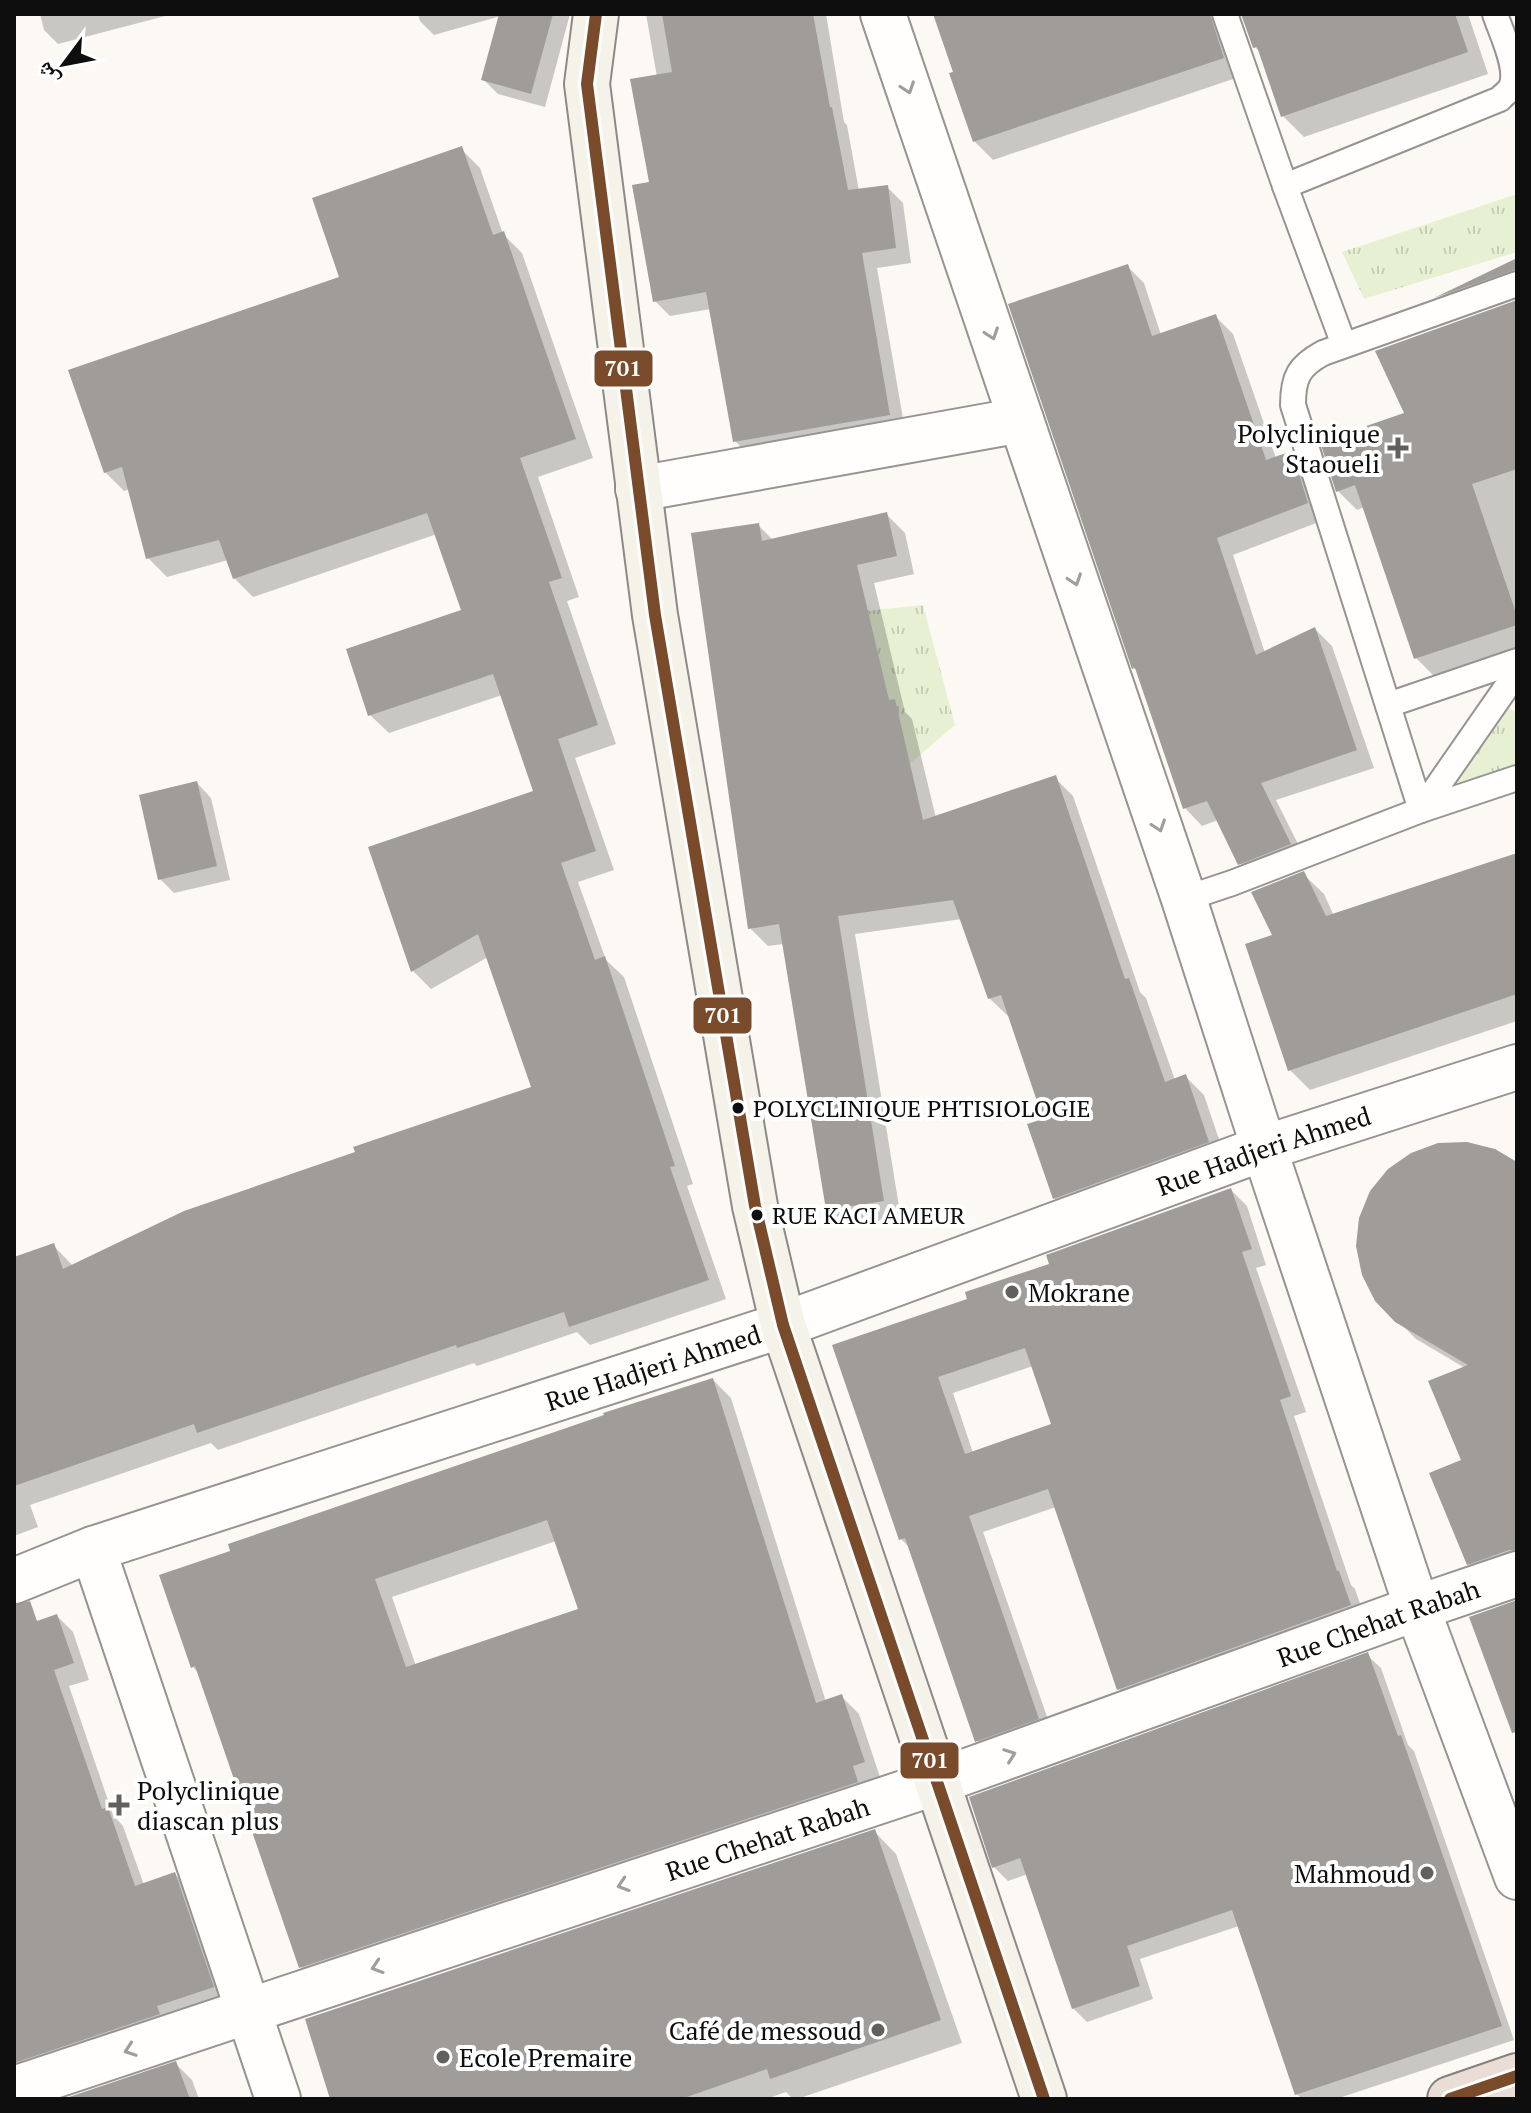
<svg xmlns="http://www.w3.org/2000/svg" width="1531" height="2113" font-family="'PT Serif','Noto Naskh Arabic',serif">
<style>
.grass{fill:url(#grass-tufts)}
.shadow{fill:#0003;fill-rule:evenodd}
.building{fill:#9f9c99;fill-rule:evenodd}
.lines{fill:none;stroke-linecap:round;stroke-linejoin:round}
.lane-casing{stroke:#959492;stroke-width:28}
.street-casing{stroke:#959492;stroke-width:48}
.secondary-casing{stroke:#8c8a88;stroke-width:48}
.highway-casing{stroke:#82817f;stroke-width:48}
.lane{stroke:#fffefd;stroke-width:24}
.street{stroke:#fffefd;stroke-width:44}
.secondary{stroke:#f5f2ea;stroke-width:44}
.highway{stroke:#e9ddd5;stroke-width:44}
.bus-1-casing{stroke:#fff;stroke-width:18}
.bus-1{stroke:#7a4b2a;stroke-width:12}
.oneway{stroke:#9f9e9d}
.poi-dot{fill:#61605e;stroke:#fff;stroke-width:3}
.bus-dot{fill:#0e0e0e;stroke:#fff;stroke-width:3}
.labels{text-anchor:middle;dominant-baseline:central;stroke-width:8;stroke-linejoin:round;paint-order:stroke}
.bus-label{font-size:24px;fill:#0e0e0e;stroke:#fff;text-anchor:start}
.poi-label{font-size:26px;fill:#0e0e0e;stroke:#fff;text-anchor:end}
.street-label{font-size:26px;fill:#0e0e0e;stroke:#fff}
.line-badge{stroke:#fff;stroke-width:3}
.badge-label{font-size:22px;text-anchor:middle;font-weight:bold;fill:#fff}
</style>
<defs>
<pattern id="grass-tufts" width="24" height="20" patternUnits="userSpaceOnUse" patternTransform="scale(2)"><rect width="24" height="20" fill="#e8f0d4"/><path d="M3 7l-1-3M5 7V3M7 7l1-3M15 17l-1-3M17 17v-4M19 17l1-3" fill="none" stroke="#c6cdb5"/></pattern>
</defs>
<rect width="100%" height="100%" fill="#fcf9f4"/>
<g class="grass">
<path d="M1517 194V252L1364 299 1342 252Z"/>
<path d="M923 605 955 725 899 773 866 611Z"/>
<path d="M1508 707 1517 713V765L1450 785Z"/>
</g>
<g class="shadow">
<path d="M40 14H173L58 44 44 30Z"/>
<path d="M418 14H570L545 107 498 94 484 80 501 16 434 35 420 21Z"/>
<path d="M646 14H826L844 122 847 125 859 191 887 187 903 203 911 263 877 268 905 430 750 456 735 441 711 309 670 316 655 301 651 184 657 77Z"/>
<path d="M947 14H1193L1210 16 1228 34 1242 76 993 160 974 141 955 73Z"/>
<path d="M1242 14H1468L1488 74 1304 137 1283 116 1262 54 1255 47Z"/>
<path d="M461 149 480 168 503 234 522 253 593 458 538 477 579 597 567 601 616 744 575 758 614 870 578 882 606 960 624 977 693 1184 687 1186 726 1299 590 1345 577 1332 477 1366 474 1363 218 1450 211 1443 30 1505 38 1527 14 1536V1258L53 1245 73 1266 357 1154 533 1088 488 957 431 989 413 971 536 792 502 695 389 733 370 715 463 611 437 534 253 597 234 578 228 560 167 577 148 558 130 489 124 491 105 472 342 278Z"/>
<path d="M1517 261V293L1454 316 1437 298Z"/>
<path d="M1127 266 1144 283 1161 335 1215 316 1233 334 1276 458 1291 453 1309 471 1324 520 1233 555 1265 653 1315 629 1332 646 1374 768 1276 800 1307 862 1257 881 1240 863 1218 820 1202 826 1185 808 1139 672 1134 668Z"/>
<path d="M1517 302V650L1435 677 1416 658 1364 507 1357 510 1338 491 1407 415Z"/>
<path d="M887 515 905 533 914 574 874 583 905 712 912 719 936 818 1055 778 1073 796 1140 992 1146 998 1175 1080 1186 1077 1204 1095 1226 1160 1072 1216 1054 1198 1045 1120 1010 1016H1008L989 998 962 919 855 934 901 1219 846 1227 828 1209 784 944 768 946 750 928 758 525 774 541Z"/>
<path d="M197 783 211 798 230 880 174 893 160 879Z"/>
<path d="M1517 854V1021L1310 1090 1290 1070 1275 936 1303 874 1324 894 1334 916Z"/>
<path d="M1517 1164V1571L1486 1582 1468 1564 1463 1461 1465 1368 1416 1339 1376 1299Z"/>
<path d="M1231 1190 1247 1206 1266 1265 1256 1268 1306 1412 1294 1416 1351 1585 1355 1589 1366 1621 1135 1705 1119 1689 1056 1507 983 1532 1053 1734 993 1756 977 1740 911 1549 901 1539 835 1347 969 1300ZM1033 1366 1054 1425 973 1453 953 1393Z"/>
<path d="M713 1380 731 1398 826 1702 841 1696 859 1714 881 1780 319 1985 301 1967 200 1675 193 1667 233 1552ZM556 1541 580 1611 416 1666 392 1597Z"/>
<path d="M57 1616 73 1632 89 1680 69 1686 113 1815 123 1826 144 1885 175 1874 191 1891 229 2003 14 2087V1631Z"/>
<path d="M1367 1655 1381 1668 1408 1745 1414 1751 1514 2040 1336 2099H1302L1297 2094 1239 1926 1140 1959 1153 1999 1087 2022 1073 2008 1028 1874 1008 1881 994 1867Z"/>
<path d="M874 1831 896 1854 962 2043 797 2099H793L786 2092 766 2099H332Z"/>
<path d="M176 2064 192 2080 199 2099H69Z"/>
</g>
<g class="building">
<path d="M499 14H553L531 94 481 80Z"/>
<path d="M662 14H813L830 107H832L848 190 888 185 896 248 862 253 890 415 733 442 706 292 653 302 632 185 649 182 630 79 672 72Z"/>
<path d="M933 14H1210L1224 58 973 142 949 73 953 72Z"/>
<path d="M1241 14H1455L1468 52 1281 117 1257 47 1253 48Z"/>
<path d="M462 146 493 235 504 231 576 439 520 458 562 578 549 582 598 725 558 739 596 851 561 863 595 960 605 956 675 1166 670 1167 709 1280 569 1327 564 1312 457 1348 456 1345 197 1433 194 1424 14 1486V1257L54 1243 63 1269 184 1211 355 1152 353 1147 531 1087 478 934 411 972 368 847 533 791 493 674 368 716 346 649 461 610 427 513 233 579 219 540 146 559 122 467 104 473 68 370 339 277 312 198Z"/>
<path d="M1517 258V269L1434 298Z"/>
<path d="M1128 264 1152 336 1216 314 1266 460 1292 451 1308 503 1217 538 1256 655 1315 627 1357 750 1261 783 1291 844 1238 865 1207 801 1183 809 1135 668 1132 669 1008 304Z"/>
<path d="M1517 300V469L1472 484 1517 616V625L1414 659 1355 485 1336 492 1320 442 1404 413 1375 351Z"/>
<path d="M887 512 897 556 857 565 889 700 895 699 923 820 1056 775 1125 979 1129 978 1165 1082 1186 1074 1209 1142 1053 1199 1027 1124 1043 1119 1001 995 988 999 953 900 838 916 884 1201 826 1210 779 924 748 929 691 533 759 523 762 541Z"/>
<path d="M197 781 217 866 158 880 139 795Z"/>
<path d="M1517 853V994L1288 1071 1245 944 1272 935 1251 892 1304 871 1326 916Z"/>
<path d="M1467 1142 1495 1149 1517 1162V1550H1509L1467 1565 1429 1473 1461 1460 1428 1381 1468 1365 1395 1322 1375 1301 1362 1275 1356 1246 1359 1218 1370 1191 1388 1169 1411 1153 1438 1143Z"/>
<path d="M1231 1188 1252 1249 1242 1252 1291 1396 1280 1400 1337 1571H1339L1351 1605 1117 1690 1048 1489 969 1516 1039 1719 975 1742 905 1538 899 1540 832 1345 967 1299 965 1292 1049 1264 1046 1255ZM1025 1348 1051 1424 965 1454 938 1377Z"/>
<path d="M713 1378 816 1703 842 1694 865 1762 853 1766 858 1782 299 1968 195 1666 191 1668 159 1575 230 1551 228 1544 604 1415 603 1413ZM547 1520 578 1609 406 1667 375 1579Z"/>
<path d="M1517 1600V1732L1512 1733 1469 1617Z"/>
<path d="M30 1601 37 1621 57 1614 74 1663 54 1670 102 1809 108 1807 135 1886 175 1872 214 1987 157 2006 160 2014 14 2063V1605Z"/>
<path d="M1368 1652 1398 1736 1401 1735 1502 2026 1295 2095 1232 1910 1127 1946 1140 1986 1072 2009 1020 1858 992 1868 969 1797Z"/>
<path d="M875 1829 941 2020 770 2079 767 2069 681 2099H330L305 2019Z"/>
<path d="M176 2061 190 2099H63Z"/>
</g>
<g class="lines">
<defs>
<g id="lane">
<path d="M1225 14 1285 186 1344 345"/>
<path d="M1285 186 1500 99C1503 95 1507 93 1510 89 1521 71 1501 33 1495 14"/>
<path d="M1388 705 1517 661"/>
<path d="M1421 810 1517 672"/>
<path d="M1421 810 1517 778"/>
<path d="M1184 899 1232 883 1421 810 1293 405C1293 377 1299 366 1323 353L1517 284"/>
</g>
<g id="street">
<path d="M883 14 1184 899 1264 1148 1417 1608 1517 1877"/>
<path d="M638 489 1021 420"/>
<path d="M93 1549 278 2099"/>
<path id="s1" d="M14 1581 93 1549 783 1325 1264 1148 1517 1067"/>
<path id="s2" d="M14 2089 937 1782 1417 1608 1517 1574"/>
</g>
<path id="secondary" d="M596 14 587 84 655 615 755 1206 783 1325 1044 2099"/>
<path id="highway" d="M1450 2099 1517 2076"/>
</defs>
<use href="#lane" class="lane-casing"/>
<use href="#street" class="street-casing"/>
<use href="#secondary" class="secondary-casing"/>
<use href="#highway" class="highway-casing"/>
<use href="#lane" class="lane"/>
<use href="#street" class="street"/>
<use href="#secondary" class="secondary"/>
<use href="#highway" class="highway"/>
<defs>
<g id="bus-1">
<path d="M596 14 587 84 655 615 755 1206 783 1325 1044 2099"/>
<path d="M1450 2099 1517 2076"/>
</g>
</defs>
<use href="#bus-1" class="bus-1-casing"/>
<use href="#bus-1" class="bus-1"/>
</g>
<defs><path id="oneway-chevron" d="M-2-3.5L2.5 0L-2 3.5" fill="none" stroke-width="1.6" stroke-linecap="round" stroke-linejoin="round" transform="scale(2)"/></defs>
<g class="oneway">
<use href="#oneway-chevron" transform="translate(908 88) rotate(71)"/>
<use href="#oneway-chevron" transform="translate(992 334) rotate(71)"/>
<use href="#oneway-chevron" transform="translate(1075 580) rotate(71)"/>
<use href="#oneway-chevron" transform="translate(1159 826) rotate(71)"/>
<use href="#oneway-chevron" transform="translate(1010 1755) rotate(-20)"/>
<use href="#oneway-chevron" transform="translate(623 1885) rotate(162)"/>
<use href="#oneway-chevron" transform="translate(377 1967) rotate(162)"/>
<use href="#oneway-chevron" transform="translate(130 2050) rotate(161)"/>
</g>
<g class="poi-dot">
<path d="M1394 436h8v8h8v8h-8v8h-8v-8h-8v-8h8z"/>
<circle cx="1012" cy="1292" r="8"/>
<path d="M115 1793h8v8h8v8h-8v8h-8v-8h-8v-8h8z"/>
<circle cx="1427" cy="1873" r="8"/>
<circle cx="878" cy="2030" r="8"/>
<circle cx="443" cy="2057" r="8"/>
</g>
<g class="bus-dot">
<circle cx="738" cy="1108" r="7"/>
<circle cx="757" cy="1215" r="7"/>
</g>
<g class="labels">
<g class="bus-label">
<text x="753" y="1108">POLYCLINIQUE PHTISIOLOGIE</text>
<text x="772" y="1215">RUE KACI AMEUR</text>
</g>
<g class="poi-label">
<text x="1380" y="433">Polyclinique<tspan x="1380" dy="30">Staoueli</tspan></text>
<text x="1028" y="1292" text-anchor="start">Mokrane</text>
<text x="137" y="1790" text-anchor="start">Polyclinique<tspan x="137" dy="30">diascan plus</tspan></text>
<text x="1411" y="1873">Mahmoud</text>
<text x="862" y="2030">Café de messoud</text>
<text x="459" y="2057" text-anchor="start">Ecole Premaire</text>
</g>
<g class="street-label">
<text stroke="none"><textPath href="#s1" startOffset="1322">Rue Hadjeri Ahmed</textPath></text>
<text stroke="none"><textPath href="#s1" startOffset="674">Rue Hadjeri Ahmed</textPath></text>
<text stroke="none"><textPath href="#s2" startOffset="1442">Rue Chehat Rabah</textPath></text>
<text stroke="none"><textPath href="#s2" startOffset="794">Rue Chehat Rabah</textPath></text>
</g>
</g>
<g class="line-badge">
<rect x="593" y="349" width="61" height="39" rx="8" fill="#7a4b2a"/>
<rect x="692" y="996" width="61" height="39" rx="8" fill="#7a4b2a"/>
<rect x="899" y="1741" width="61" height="39" rx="8" fill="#7a4b2a"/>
</g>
<g class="badge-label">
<text x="623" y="376">701</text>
<text x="723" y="1023">701</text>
<text x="930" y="1768">701</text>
</g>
<rect width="1531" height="2113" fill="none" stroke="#0e0e0e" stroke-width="32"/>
<g transform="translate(64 64) rotate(238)" stroke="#ffffff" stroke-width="6" paint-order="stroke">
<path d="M0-6L14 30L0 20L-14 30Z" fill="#0e0e0e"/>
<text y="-12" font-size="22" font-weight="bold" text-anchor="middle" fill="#0e0e0e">ش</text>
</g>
</svg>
